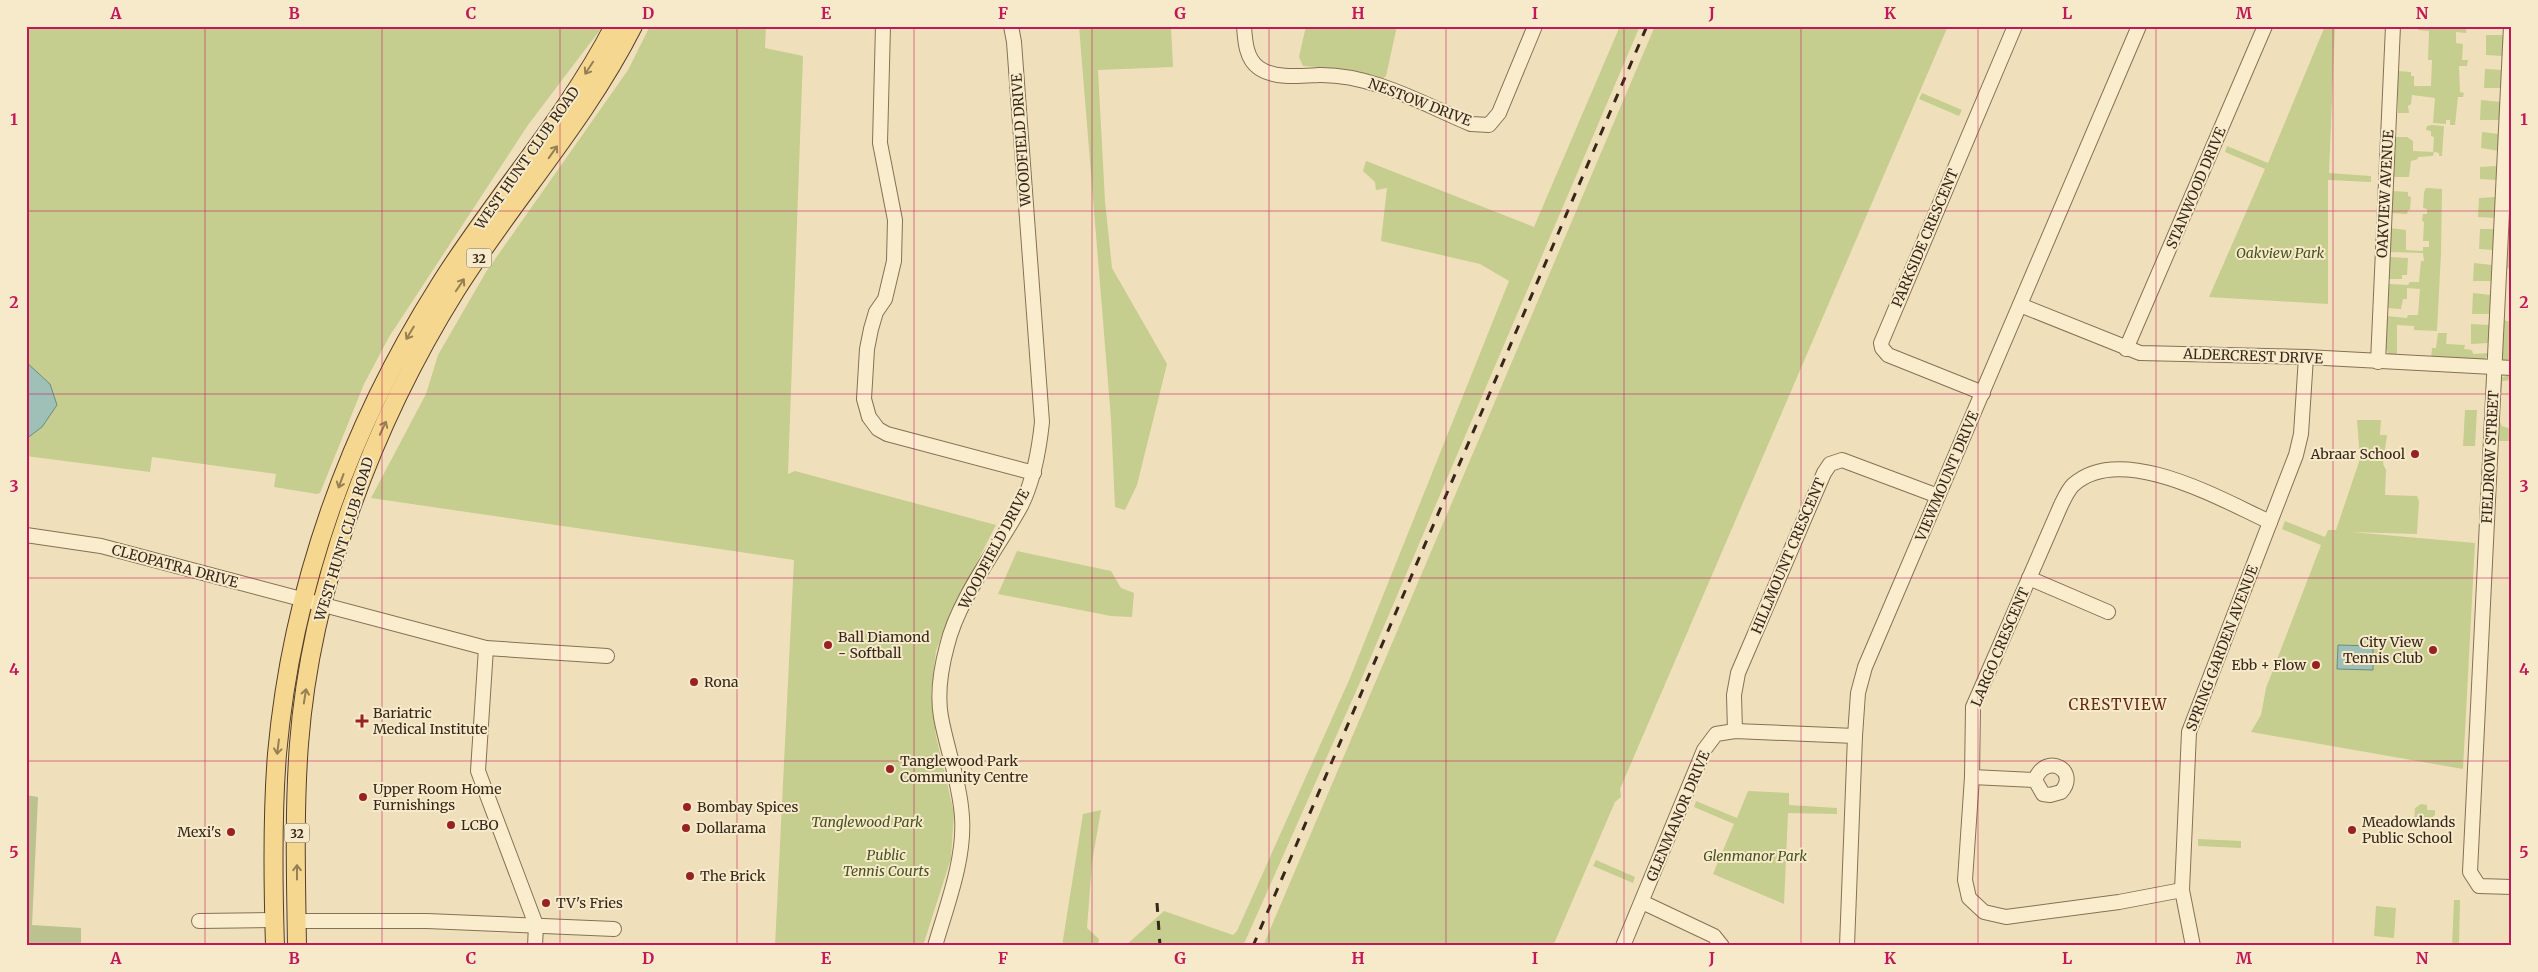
<svg xmlns="http://www.w3.org/2000/svg" width="2538" height="972" font-family="Merriweather,serif">
<style>
.green{fill:#c5cd8f}
.cemetery{fill:#bbc18f}
.water{fill:#9fc0b6;stroke:#678d84}
.lines{fill:none;stroke-linecap:round;stroke-linejoin:round}
.minor-casing{stroke:#877054;stroke-width:16}
.major-casing{stroke:#543d29;stroke-width:20}
.minor{stroke:#faedce;stroke-width:14}
.major{stroke:#f6d78f;stroke-width:18}
.rail{stroke:#35271a;stroke-width:3;stroke-dasharray:9 9;stroke-linecap:butt}
.oneway{stroke:#967f54}
.grid{fill:none;stroke:#c2185b;stroke-width:1;stroke-opacity:0.55}
.poi-dot{fill:#982222;stroke:#f7eaca;stroke-width:2}
.labels{text-anchor:middle;dominant-baseline:central;stroke-width:4;stroke-linejoin:round;paint-order:stroke}
.shield{fill:#f7eaca;stroke:#6f624f;stroke-width:1}
.shield-label{font-size:12px;font-weight:bold;fill:#35271a}
.street-label{font-size:14px;fill:#35271a;stroke:#f7eaca}
.park-label{font-size:14px;font-style:italic;fill:#45531f;stroke:#f7eaca}
.poi-label{font-size:14px;fill:#35271a;stroke:#f7eaca;text-anchor:start}
.neighbourhood-label{font-size:15px;letter-spacing:1px;fill:#642817;stroke:#f7eaca}
.neatline{fill:none;stroke:#c2185b;stroke-width:2}
.grid-label{font-size:16px;text-anchor:middle;font-weight:bold;fill:#c2185b}
</style>
<rect width="100%" height="100%" fill="#efe0bb"/>
<g class="green">
<path d="M26 26H603L528 125 389 337 364 384 320 493 317 494 274 487 276 474 152 457 150 472 26 456Z"/>
<path d="M650 26H766L765 48 803 56 788 474 795 471 996 525 949 617 936 651 931 692 936 736 954 813 951 858 923 946H775L794 560 371 498 426 394 438 355 486 272 628 70Z"/>
<path d="M1079 26H1171L1173 67 1098 70 1105 201 1112 268 1167 364 1137 485 1125 510 1115 507 1111 419Z"/>
<path d="M1306 26H1397L1386 76 1382 79 1342 69 1303 66 1299 57Z"/>
<path d="M1620 26H1640L1361 680 1243 946H1125L1164 911 1233 935 1237 931 1350 678 1509 281 1480 264 1381 241 1387 188 1376 190 1375 182 1363 171 1366 161 1534 227Z"/>
<path d="M1655 26H1948L1620 789 1621 797 1615 802 1553 946H1263Z"/>
<path d="M2325 26H2335L2329 173 2371 176V182L2328 180V304L2209 297 2265 169 2225 152 2227 146 2268 163Z"/>
<path d="M2418 26H2467L2466 33 2456 32V43L2463 44 2462 60H2468L2467 66H2459L2460 92 2464 93 2463 97H2458L2455 125H2450V120H2446V124L2433 123 2435 98 2412 95 2411 104 2408 106 2409 113H2398V71L2411 72V76H2414V86H2431L2432 60H2428L2429 31 2418 30Z"/>
<path d="M2486 35H2504L2503 56 2486 55Z"/>
<path d="M2485 69 2503 70 2502 88H2484Z"/>
<path d="M1922 93 1962 110 1959 116 1919 99Z"/>
<path d="M2481 100 2501 102 2500 120H2480Z"/>
<path d="M2432 125 2444 126 2442 156H2439V153L2434 152 2433 156 2418 157V159L2411 161 2409 177H2394L2395 137H2407L2413 141V151L2433 152 2434 137 2431 136V131L2426 130 2427 126Z"/>
<path d="M2482 132 2499 134V151L2481 148Z"/>
<path d="M2480 167 2497 166V180L2480 179Z"/>
<path d="M2426 188 2442 189 2441 253 2437 331 2414 330V326L2397 325V357L2389 355 2386 349 2387 316 2407 318 2408 315H2418L2420 289 2407 288V299H2403L2401 309 2388 308 2389 284 2408 285 2410 282H2419L2421 261H2424L2423 253 2390 252 2391 228 2406 230V250L2423 251V247H2429V241H2423L2424 222 2422 221 2423 214H2427V209L2423 208 2424 192Z"/>
<path d="M2393 191 2408 192V196L2411 197 2410 210H2408L2407 214 2392 213Z"/>
<path d="M2495 197V218L2478 217 2479 198Z"/>
<path d="M2480 229H2493L2494 231 2493 250 2479 249Z"/>
<path d="M2507 234H2512V269L2505 268Z"/>
<path d="M2390 257 2408 258 2407 275H2402V279H2389Z"/>
<path d="M2474 263 2492 265 2491 281H2473Z"/>
<path d="M2473 293 2491 295 2489 314H2472Z"/>
<path d="M2503 320 2512 322V363L2504 362 2501 358Z"/>
<path d="M2471 324 2489 325V343L2471 344Z"/>
<path d="M2438 333H2447L2446 344 2465 345 2464 349 2472 350 2473 354 2489 353 2484 360 2431 359 2432 348H2436Z"/>
<path d="M2512 374V380L2502 381 2499 420 2502 426 2511 429V441H2498L2500 378Z"/>
<path d="M2465 410H2477L2475 446H2463Z"/>
<path d="M2357 420H2381L2380 435H2387L2383 464 2386 470 2385 495 2417 496 2419 501 2417 534 2351 532 2475 543 2463 769 2251 732 2261 715 2266 688 2321 545 2282 529 2285 521 2325 537 2328 530H2336L2360 459Z"/>
<path d="M1017 551 1111 571 1121 588 1134 593 1132 617 1111 616 998 594Z"/>
<path d="M1748 791 1789 793V805L1837 808V814L1788 813 1784 904 1713 874 1734 824 1694 807 1696 801 1737 818Z"/>
<path d="M2421 804 2427 805V810H2435V815L2424 824 2414 823 2415 808Z"/>
<path d="M1101 810 1092 862 1087 928 1099 939 1098 946H1062L1083 814Z"/>
<path d="M2198 839 2241 841V848L2198 846Z"/>
<path d="M1596 860 1635 877 1633 883 1593 866Z"/>
<path d="M2454 900H2460L2459 946H2452Z"/>
<path d="M2376 906 2396 908 2394 938 2374 936Z"/>
</g>
<path class="cemetery" d="M26 795 38 797 32 925 81 928V946H26Z"/>
<g class="water">
<path d="M26 362 50 384 57 405 42 427 26 439Z"/>
<path d="M2338 645 2373 646V670L2337 669Z"/>
</g>
<g class="lines">
<defs>
<g id="minor">
<path d="M883 26 880 143 895 220 894 261 885 299 876 312 871 329 867 349 864 399 869 417 878 429 887 434 1034 473"/>
<path d="M1244 26C1245 41 1246 59 1259 68 1275 79 1300 76 1319 75 1372 74 1423 104 1471 124L1489 125 1499 113 1535 26"/>
<path d="M2511 26 2470 872 2479 886 2512 887"/>
<path d="M2020 305 2140 353 2306 357 2512 368"/>
<path d="M2126 349 2265 26"/>
<path d="M2378 362 2393 26"/>
<path d="M1983 393 1888 355 1882 348 1881 343 2015 26"/>
<path d="M26 535 101 546 486 648 607 656"/>
<path d="M2029 578 2108 612"/>
<path d="M486 648 478 771 536 925 535 946"/>
<path d="M1735 731 1734 695 1738 673 1824 473 1830 464 1842 460 1938 496"/>
<path d="M1972 777 2035 780 2043 794 2050 795 2061 792C2080 771 2046 751 2035 780"/>
<path d="M2182 890 2119 902 2006 917 1984 912 1969 898 1965 880 1972 777 1973 707 2061 505C2064 499 2068 490 2073 485 2121 441 2222 500 2270 522"/>
<path d="M1642 902 1714 936 1722 946"/>
<path d="M199 921 276 920"/>
<path d="M297 921H427L614 929"/>
<path d="M935 946C947 905 965 859 962 817 960 783 947 750 941 717 937 694 941 668 947 646 958 599 998 548 1021 506 1034 480 1039 451 1042 422L1014 42 1011 26"/>
<path d="M1623 946 1704 750 1716 734 1735 731 1855 736"/>
<path d="M1847 946 1855 736 1858 693 1865 667 2139 26"/>
<path d="M2193 946 2182 890 2189 732 2296 455 2301 434 2306 357"/>
</g>
<g id="major">
<path d="M275 946C273 883 272 817 277 754 292 587 350 427 439 286 494 198 566 119 614 26"/>
<path d="M297 946C296 879 294 811 299 744 311 587 373 423 456 290 512 201 585 121 633 26"/>
</g>
</defs>
<use href="#minor" class="minor-casing"/>
<use href="#major" class="major-casing"/>
<use href="#minor" class="minor"/>
<use href="#major" class="major"/>
<g class="rail">
<path d="M1157 903 1160 946"/>
<path d="M1253 946 1647 26"/>
</g>
</g>
<defs><path id="oneway-shaft" d="M-6 0H5M1.5-3L5.5 0L1.5 3" fill="none" stroke-width="1.6" stroke-linecap="round" stroke-linejoin="round" transform="scale(1.25)"/></defs>
<g class="oneway">
<use href="#oneway-shaft" transform="translate(589 68) rotate(123)"/>
<use href="#oneway-shaft" transform="translate(553 152) rotate(-55)"/>
<use href="#oneway-shaft" transform="translate(460 285) rotate(-56)"/>
<use href="#oneway-shaft" transform="translate(410 333) rotate(121)"/>
<use href="#oneway-shaft" transform="translate(383 428) rotate(-65)"/>
<use href="#oneway-shaft" transform="translate(341 481) rotate(110)"/>
<use href="#oneway-shaft" transform="translate(305 696) rotate(-81)"/>
<use href="#oneway-shaft" transform="translate(278 747) rotate(97)"/>
<use href="#oneway-shaft" transform="translate(297 872) rotate(-90)"/>
</g>
<path class="grid" d="M205 26V946M382 26V946M560 26V946M737 26V946M914 26V946M1092 26V946M1269 26V946M1446 26V946M1624 26V946M1801 26V946M1978 26V946M2156 26V946M2333 26V946M26 211H2512M26 394H2512M26 578H2512M26 761H2512"/>
<g class="poi-dot">
<circle cx="2415" cy="454" r="5"/>
<circle cx="828" cy="645" r="5"/>
<circle cx="2433" cy="650" r="5"/>
<circle cx="2316" cy="665" r="5"/>
<circle cx="694" cy="682" r="5"/>
<path d="M359.5 713.5h5v5h5v5h-5v5h-5v-5h-5v-5h5z"/>
<circle cx="890" cy="769" r="5"/>
<circle cx="363" cy="797" r="5"/>
<circle cx="687" cy="807" r="5"/>
<circle cx="451" cy="825" r="5"/>
<circle cx="686" cy="828" r="5"/>
<circle cx="2352" cy="830" r="5"/>
<circle cx="231" cy="832" r="5"/>
<circle cx="690" cy="876" r="5"/>
<circle cx="546" cy="903" r="5"/>
</g>
<g class="labels">
<g class="shield">
<rect x="466.5" y="248.5" width="25" height="19" rx="4"/>
<rect x="284.5" y="823.5" width="25" height="19" rx="4"/>
</g>
<g class="shield-label">
<text x="479" y="258">32</text>
<text x="297" y="833">32</text>
</g>
<g class="street-label">
<text transform="translate(1420 102) rotate(21)">NESTOW DRIVE</text>
<text transform="translate(1021 140) rotate(-94)">WOODFIELD DRIVE</text>
<text transform="translate(527 158) rotate(-55)">WEST HUNT CLUB ROAD</text>
<text transform="translate(2196 188) rotate(-67)">STANWOOD DRIVE</text>
<text transform="translate(2385 194) rotate(-87)">OAKVIEW AVENUE</text>
<text transform="translate(1925 238) rotate(-67)">PARKSIDE CRESCENT</text>
<text transform="translate(2253 356) rotate(2)">ALDERCREST DRIVE</text>
<text transform="translate(2490 457) rotate(-87)">FIELDROW STREET</text>
<text transform="translate(1947 476) rotate(-67)">VIEWMOUNT DRIVE</text>
<text transform="translate(344 539) rotate(-73)">WEST HUNT CLUB ROAD</text>
<text transform="translate(994 549) rotate(-62)">WOODFIELD DRIVE</text>
<text transform="translate(1788 556) rotate(-67)">HILLMOUNT CRESCENT</text>
<text transform="translate(175 566) rotate(15)">CLEOPATRA DRIVE</text>
<text transform="translate(2000 647) rotate(-67)">LARGO CRESCENT</text>
<text transform="translate(2222 648) rotate(-69)">SPRING GARDEN AVENUE</text>
<text transform="translate(1678 816) rotate(-67)">GLENMANOR DRIVE</text>
</g>
<g class="park-label">
<text x="2280" y="253">Oakview Park</text>
<text x="867" y="822">Tanglewood Park</text>
<text x="886" y="855">Public<tspan x="886" dy="16">Tennis Courts</tspan></text>
<text x="1755" y="856">Glenmanor Park</text>
</g>
<g class="poi-label">
<text x="2405" y="454" text-anchor="end">Abraar School</text>
<text x="838" y="637">Ball Diamond<tspan x="838" dy="16">- Softball</tspan></text>
<text x="2423" y="642" text-anchor="end">City View<tspan x="2423" dy="16">Tennis Club</tspan></text>
<text x="2306" y="665" text-anchor="end">Ebb + Flow</text>
<text x="704" y="682">Rona</text>
<text x="373" y="713">Bariatric<tspan x="373" dy="16">Medical Institute</tspan></text>
<text x="900" y="761">Tanglewood Park<tspan x="900" dy="16">Community Centre</tspan></text>
<text x="373" y="789">Upper Room Home<tspan x="373" dy="16">Furnishings</tspan></text>
<text x="697" y="807">Bombay Spices</text>
<text x="2362" y="822">Meadowlands<tspan x="2362" dy="16">Public School</tspan></text>
<text x="461" y="825">LCBO</text>
<text x="696" y="828">Dollarama</text>
<text x="221" y="832" text-anchor="end">Mexi's</text>
<text x="700" y="876">The Brick</text>
<text x="556" y="903">TV's Fries</text>
</g>
<g class="neighbourhood-label">
<text x="2118" y="704">CRESTVIEW</text>
</g>
</g>
<rect width="2538" height="972" fill="none" stroke="#f7eaca" stroke-width="55"/>
<rect x="28" y="28" width="2482" height="916" class="neatline"/>
<g class="grid-label">
<text x="116" y="19">A</text>
<text x="294" y="19">B</text>
<text x="471" y="19">C</text>
<text x="648" y="19">D</text>
<text x="826" y="19">E</text>
<text x="1003" y="19">F</text>
<text x="1180" y="19">G</text>
<text x="1358" y="19">H</text>
<text x="1535" y="19">I</text>
<text x="1712" y="19">J</text>
<text x="1890" y="19">K</text>
<text x="2067" y="19">L</text>
<text x="2244" y="19">M</text>
<text x="2422" y="19">N</text>
<text x="14" y="125">1</text>
<text x="2524" y="125">1</text>
<text x="14" y="308">2</text>
<text x="2524" y="308">2</text>
<text x="14" y="492">3</text>
<text x="2524" y="492">3</text>
<text x="14" y="675">4</text>
<text x="2524" y="675">4</text>
<text x="14" y="858">5</text>
<text x="2524" y="858">5</text>
<text x="116" y="964">A</text>
<text x="294" y="964">B</text>
<text x="471" y="964">C</text>
<text x="648" y="964">D</text>
<text x="826" y="964">E</text>
<text x="1003" y="964">F</text>
<text x="1180" y="964">G</text>
<text x="1358" y="964">H</text>
<text x="1535" y="964">I</text>
<text x="1712" y="964">J</text>
<text x="1890" y="964">K</text>
<text x="2067" y="964">L</text>
<text x="2244" y="964">M</text>
<text x="2422" y="964">N</text>
</g>
</svg>
